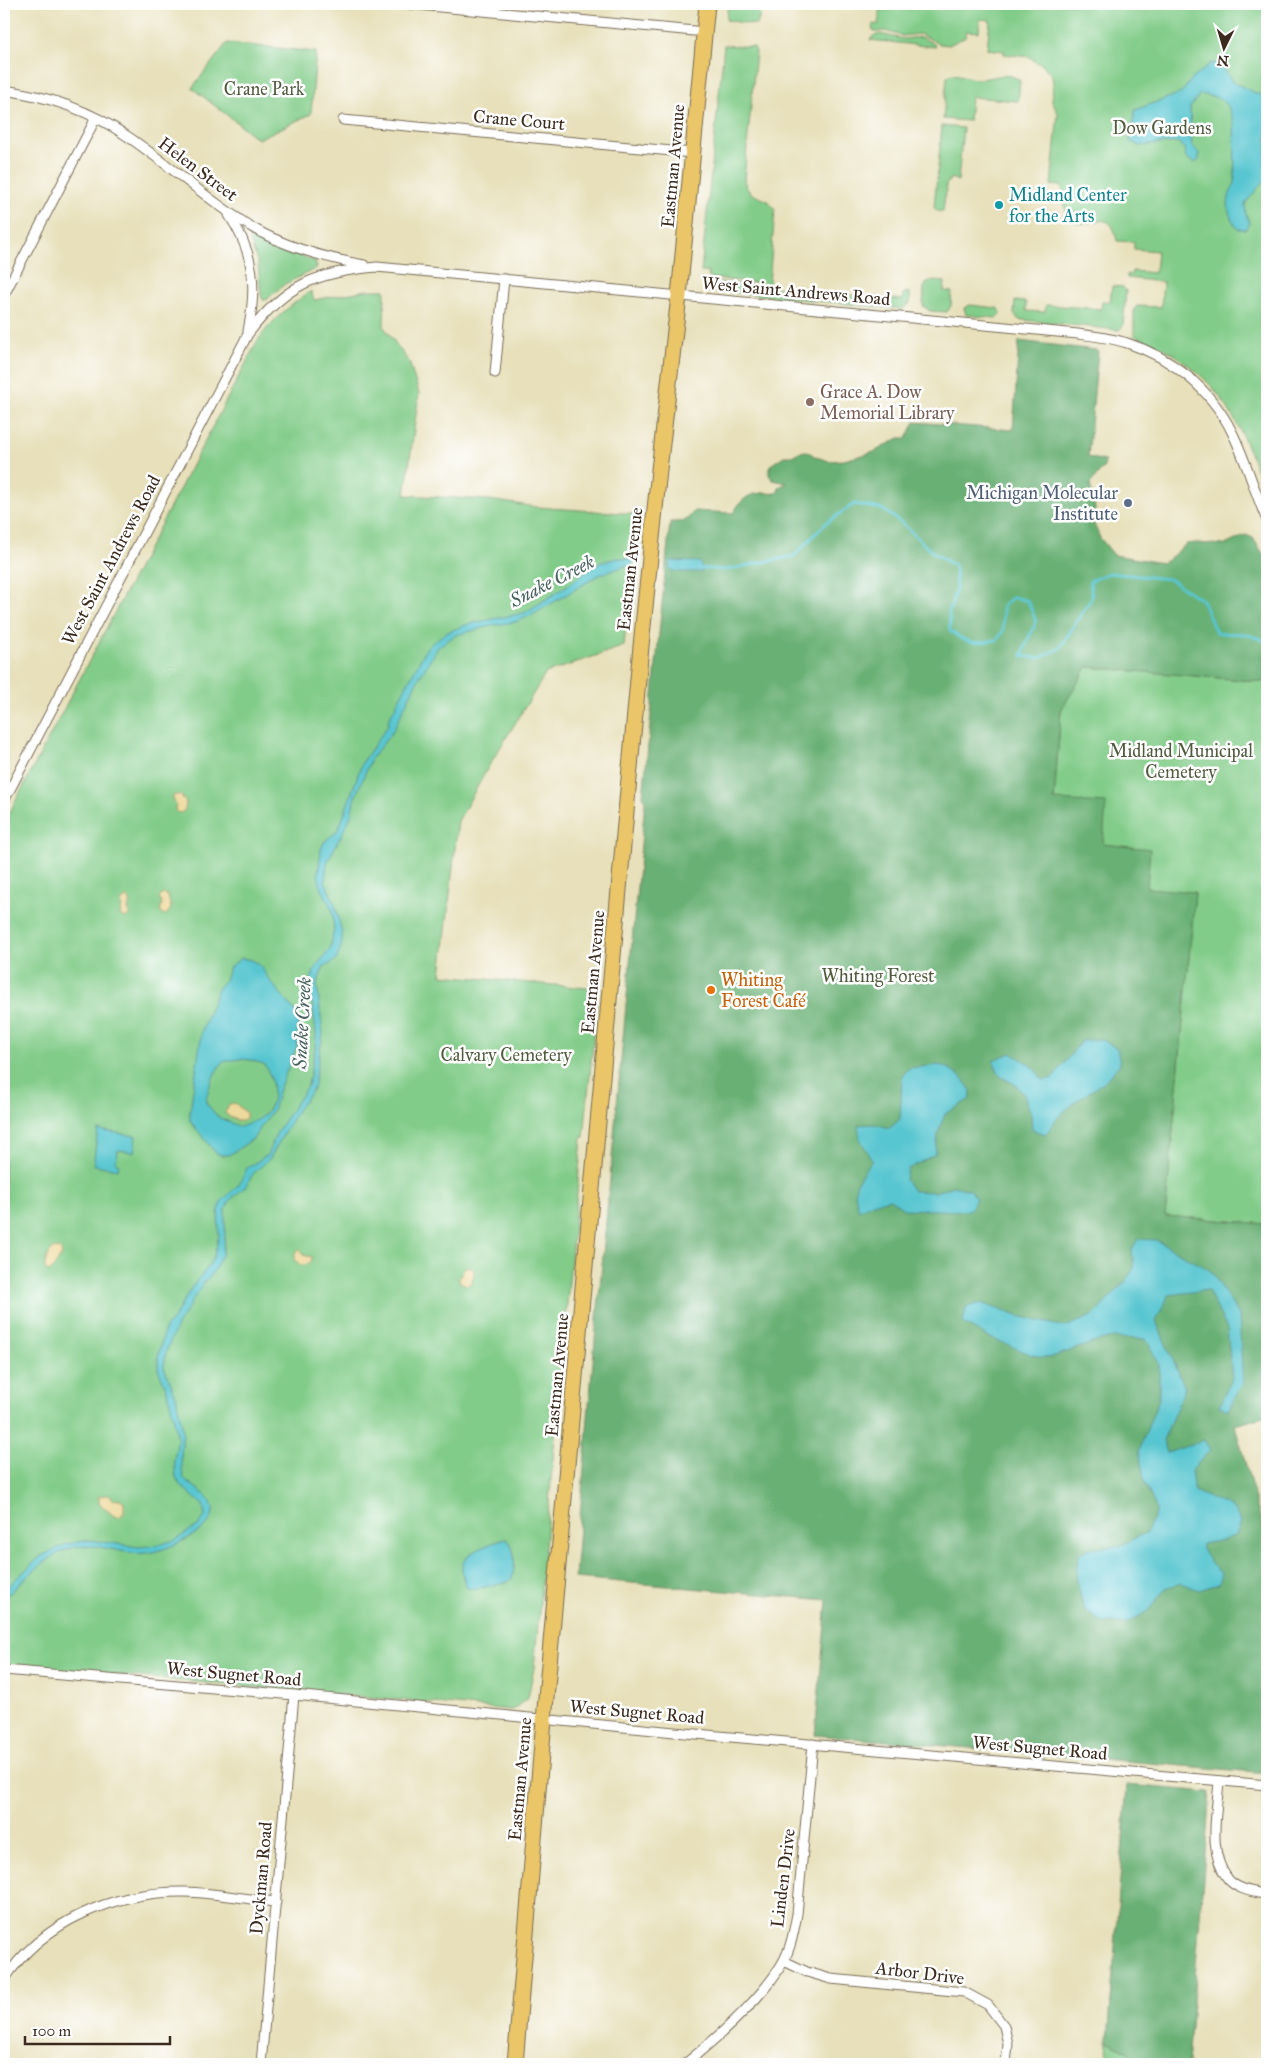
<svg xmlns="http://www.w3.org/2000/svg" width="1271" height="2068" font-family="'IM FELL Great Primer',serif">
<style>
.green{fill:#82cc89;stroke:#5e7b54}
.forest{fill:#69b075;stroke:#526d4a}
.sand{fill:#eeda9e;stroke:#94825e}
.water{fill:#59c6d0;stroke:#4a7877;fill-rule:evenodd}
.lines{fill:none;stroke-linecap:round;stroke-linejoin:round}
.stream{stroke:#59c6d0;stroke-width:3}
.minor-casing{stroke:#776a55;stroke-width:11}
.primary-casing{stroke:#776a55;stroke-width:17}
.minor{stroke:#fff;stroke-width:9}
.primary{stroke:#eac669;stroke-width:15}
.culture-dot{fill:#0f9aa8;stroke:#fff;stroke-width:2}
.education-dot{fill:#8d6e63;stroke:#fff;stroke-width:2}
.service-dot{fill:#5c6f8a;stroke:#fff;stroke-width:2}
.food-dot{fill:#e8710a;stroke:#fff;stroke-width:2}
.labels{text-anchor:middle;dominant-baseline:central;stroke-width:5;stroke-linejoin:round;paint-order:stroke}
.park-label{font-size:18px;fill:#505b3e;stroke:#fff}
.street-label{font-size:18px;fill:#3b2a1e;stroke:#fff}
.culture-label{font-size:18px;fill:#0d838f;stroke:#fff;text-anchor:start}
.education-label{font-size:18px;fill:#785e54;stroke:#fff;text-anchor:start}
.service-label{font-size:18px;fill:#4e5e75;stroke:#fff;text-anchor:end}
.food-label{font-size:18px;fill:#c56008;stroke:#fff;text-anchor:start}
.water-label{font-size:19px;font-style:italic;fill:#46615c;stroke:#fff}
</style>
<rect width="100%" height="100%" fill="#fff"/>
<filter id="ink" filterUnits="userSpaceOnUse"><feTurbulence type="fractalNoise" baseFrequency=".02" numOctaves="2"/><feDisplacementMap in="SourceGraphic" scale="10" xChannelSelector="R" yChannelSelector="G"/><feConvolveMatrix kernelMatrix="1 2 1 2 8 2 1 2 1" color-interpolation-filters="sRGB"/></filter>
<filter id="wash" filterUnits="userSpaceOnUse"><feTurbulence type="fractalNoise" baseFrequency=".0096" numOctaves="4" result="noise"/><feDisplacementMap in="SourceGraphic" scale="20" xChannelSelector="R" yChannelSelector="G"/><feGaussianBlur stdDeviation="1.12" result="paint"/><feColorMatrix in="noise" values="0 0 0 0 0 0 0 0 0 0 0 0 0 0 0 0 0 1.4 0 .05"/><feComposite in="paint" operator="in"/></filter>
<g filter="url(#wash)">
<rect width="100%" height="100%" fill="#e7e0ba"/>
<g class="green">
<path d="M728 4H761L759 19 756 25 726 20Z"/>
<path d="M880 4H1267V498C1248 448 1234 399 1188 365 1179 358 1169 350 1159 346 1151 342 1142 340 1134 335V309L1137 306 1161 307 1163 282 1127 278V274L1131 275 1132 271 1155 273 1157 251 1134 249V242L1117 241C1110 200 1086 237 1069 217 1062 209 1067 196 1061 186L1051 185 1058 113 1052 102 1053 83 1052 76 1042 64 1034 61 1030 57 1004 54V51L987 49 990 20 980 19 979 32 966 31 965 37 949 45 940 44 920 34 902 36 885 31 876 32 872 29 873 24 878 25Z"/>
<path d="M880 34 903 39 921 37 934 44 935 47 870 40 873 36Z"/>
<path d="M227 43 316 52 311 114 258 139 192 88Z"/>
<path d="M724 45 754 47 756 52 744 178C747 203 767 192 775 210L769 284 709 278 708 272H701Z"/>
<path d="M951 74C961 74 969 79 978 79 991 79 1010 70 1020 81L1018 101 971 97 969 121 943 119 947 77Z"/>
<path d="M942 126 963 128 958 181 951 178 946 185 947 191 945 195 943 212 937 211 934 207Z"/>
<path d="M251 238C258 237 304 258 315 261L317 268 285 284 266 300H263L261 295 258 263 250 241Z"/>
<path d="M706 281 903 300V294L907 292 910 293V303L902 309 706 290 708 284Z"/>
<path d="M930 281 945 282 944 291 952 292 951 306 947 312 930 311 923 306 924 288 927 282Z"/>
<path d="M1112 286 1123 287 1126 291 1123 326 1119 330 1023 320 1018 319 1014 314 1015 301 1026 302V311L1045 312 1046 305 1101 309 1102 302H1110Z"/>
<path d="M367 290H385L384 327 409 362 419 393 405 495 489 500 537 507 636 514 624 646 546 673 490 764 458 821 442 966 441 975 598 989 584 1137 582 1138 534 1668 528 1698 512 1710 4 1665V823L258 340C273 319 290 305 311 291L314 300Z"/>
<path d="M970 305 997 308 1000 310 1001 314 996 318 966 315 964 308Z"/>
<path d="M1087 667 1267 682V1224L1165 1216 1195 893 1147 888 1054 800 1061 710Z"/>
<path d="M1108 2041 1149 2064H1106Z"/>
</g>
<g class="forest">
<path d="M1019 341 1096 350 1098 352 1088 457 1105 461 1104 467 1090 484 1095 508 1093 522 1100 538 1114 555 1162 563 1168 560 1186 544 1196 543 1225 545 1246 535 1253 538 1267 560V682L1087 667 1061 710 1054 800 1106 803 1103 844 1150 849 1147 888 1195 892 1165 1216 1267 1224V1416L1235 1425 1267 1543V1773L815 1735 827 1600 575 1578 589 1405 645 801 643 797 670 522C683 522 687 521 694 511L733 513C741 501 746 494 762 493 768 492 772 495 778 492L779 487 787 483 773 480 769 475V470L772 464 784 456H792L799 452 807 451 816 457 829 461 844 460 874 452 899 438H907L915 422 1013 430Z"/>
<path d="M1127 1785 1210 1792 1188 2064H1149L1108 2041Z"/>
</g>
<g class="sand">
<path d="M174 795H180L186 802C185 808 186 812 178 813L175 810 176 806 173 798Z"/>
<path d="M164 893 168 897 171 908 168 913 165 915 160 912 162 903 159 898Z"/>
<path d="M127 897 131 902 128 908 129 916 125 918 120 915 122 906 121 902Z"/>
<path d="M235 1103 246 1113V1118L242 1121H237L235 1118H231L225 1113 229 1104Z"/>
<path d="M55 1248 61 1250 62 1255 52 1270 48 1272 45 1269C44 1261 49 1251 55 1248Z"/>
<path d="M300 1250 306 1256 312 1257 311 1262 306 1265H300L295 1259V1253Z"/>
<path d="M468 1266 474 1269V1275L471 1283 467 1285 460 1282 459 1279 463 1269Z"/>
<path d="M107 1495 111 1496 113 1500 120 1499 124 1502V1512L120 1517 114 1516 99 1503V1496Z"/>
</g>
<g class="water">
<path d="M1211 63 1221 64 1232 82 1267 98V184L1262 183 1245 204 1246 215 1250 223 1246 229H1238C1226 214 1225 200 1235 183L1234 122 1228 106 1219 98 1200 94 1190 108 1192 145 1199 153V160L1194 163 1186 158 1184 148 1179 142 1139 146 1130 141 1135 110 1181 93 1192 79Z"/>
<path d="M617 558 633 559V566H625L599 575 534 614 516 622 495 625 456 635 439 646 416 683 393 731 371 759 354 800 351 816 327 863 325 881 335 905 342 932V943L337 959 329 965 324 966 317 984 323 1033 313 1089 298 1109 270 1158 253 1174 246 1186 230 1200 225 1211V1237L222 1255 214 1271 202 1285 177 1326 166 1352 164 1367 176 1396 183 1431 181 1457 183 1477C190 1486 206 1492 211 1502 217 1514 209 1524 200 1531 181 1543 155 1556 132 1553 110 1550 90 1542 68 1549 46 1557 27 1577 10 1593L4 1596V1590L41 1556 67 1544 90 1540 139 1547 158 1545 175 1540 199 1525 205 1516 203 1505 180 1485 176 1477 174 1460 178 1439 168 1393 158 1369V1356L165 1328 172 1321 192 1287 208 1267 215 1253 219 1235 218 1214 221 1202 239 1184 247 1168 267 1155 278 1130 308 1085 315 1050 316 1033 310 988 311 980 315 968 330 949 334 929 332 910 320 885 318 874 321 849 324 842 337 831 341 823 362 763 388 725 389 718 427 647 445 633 468 624 524 613 562 589 599 563Z"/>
<path d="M670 561 700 562 702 572H676L669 569Z"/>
<path d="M241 958 251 960 260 965 270 981 296 1012 298 1026 297 1046 278 1092 274 1108 253 1139 229 1155H221L216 1153 190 1121V1111L202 1030 219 986 225 980 230 967ZM240 1059 250 1060 264 1064C273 1077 278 1102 265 1114 260 1119 246 1125 240 1127L218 1117 206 1103C206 1094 215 1067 224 1062 228 1060 235 1060 240 1059Z"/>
<path d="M1100 1039 1117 1048 1120 1064 1105 1081 1075 1102 1058 1117 1046 1134 1032 1130 1031 1114 1024 1095 1016 1085 1000 1076 993 1060 1011 1053 1031 1065 1043 1080 1053 1078 1081 1041Z"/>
<path d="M939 1065C957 1071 961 1076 971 1091L970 1099 945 1114 939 1130 935 1154 908 1169 905 1179 913 1191 935 1192 953 1186 971 1190 976 1199 971 1209 965 1211 903 1209 890 1199 873 1203 859 1210C851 1183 857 1182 872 1160L860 1139 858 1125 874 1124 890 1128 900 1119 902 1076 909 1068Z"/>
<path d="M98 1130 136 1136 134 1152 118 1150 116 1163H119L118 1169 93 1165Z"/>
<path d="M1138 1239 1156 1240 1211 1271 1239 1315 1243 1383 1228 1410 1219 1406 1232 1378 1227 1329 1208 1290 1169 1295 1156 1321 1185 1388 1163 1440 1167 1453 1204 1440 1210 1450 1191 1471 1194 1491 1233 1508 1241 1522 1236 1535 1224 1540 1202 1544V1549L1211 1564 1221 1573 1218 1584 1199 1590 1181 1583 1166 1588 1148 1611 1127 1623H1102L1084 1609 1076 1579 1078 1555 1087 1549 1120 1546 1147 1532 1157 1510 1144 1481 1139 1450 1159 1399V1364L1146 1339 1107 1338 1049 1358 1032 1355 988 1337 963 1323 966 1307 981 1303 1018 1316 1065 1327 1094 1315 1125 1282 1134 1268 1132 1249Z"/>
<path d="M501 1539H507C516 1547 516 1570 511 1580 506 1584 472 1590 467 1588 451 1553 476 1552 501 1539Z"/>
</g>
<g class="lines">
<path class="stream" d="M697 568 725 570 794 556 826 523 854 504 882 509 903 524 931 551 955 566 956 589 949 612 950 631C969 645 974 644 997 640L1003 631V606L1013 597 1028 601 1036 622 1027 642 1022 656 1040 658 1060 648 1092 597 1090 581 1109 573 1169 579 1202 600 1216 633 1245 634 1267 641"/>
</g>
</g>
<g filter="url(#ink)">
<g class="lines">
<defs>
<g id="minor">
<path d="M408 4 705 32"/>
<path d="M4 90C47 96 91 111 127 136 170 165 208 201 253 228 287 248 326 258 364 265"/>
<path d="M343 120 693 153"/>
<path d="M229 215C255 254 257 287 248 331"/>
<path d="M4 295 96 118"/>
<path d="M495 373 504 279"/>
<path d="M4 801 248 334C285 285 316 272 377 267L1078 334C1094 336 1112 338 1127 343 1171 357 1211 389 1232 432 1246 460 1254 491 1267 520"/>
<path d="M4 1670 294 1695 685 1733 1267 1785"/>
<path d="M1219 1781C1217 1812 1207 1853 1228 1879 1237 1890 1255 1892 1267 1895"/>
<path d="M784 1961 807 1972 831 1979 964 1992 988 2005 1004 2026 1008 2044 1006 2064"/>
<path d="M4 1980C43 1921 115 1891 185 1892 215 1893 246 1899 276 1902"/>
<path d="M261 2064 294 1695"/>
<path d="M685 2064C717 2038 763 1998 783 1962 791 1948 794 1930 797 1914L813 1744"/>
</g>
<path id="primary" d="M515 2064 544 1720 641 646 659 470 679 296 707 4"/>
</defs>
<use href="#minor" class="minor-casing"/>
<use href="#primary" class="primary-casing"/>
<use href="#minor" class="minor"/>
<use href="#primary" class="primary"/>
</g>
</g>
<circle class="culture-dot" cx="999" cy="205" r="5"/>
<circle class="education-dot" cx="810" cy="402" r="5"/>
<circle class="service-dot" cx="1128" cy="503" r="5"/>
<circle class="food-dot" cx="711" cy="990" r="5"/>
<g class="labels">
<g class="park-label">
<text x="264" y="89">Crane Park</text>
<text x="1162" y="128">Dow Gardens</text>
<text x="1181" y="751">Midland Municipal<tspan x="1181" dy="21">Cemetery</tspan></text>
<text x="878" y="976">Whiting Forest</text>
<text x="506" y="1055">Calvary Cemetery</text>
</g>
<g class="street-label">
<text transform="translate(519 120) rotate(5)">Crane Court</text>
<text transform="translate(673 166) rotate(-85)">Eastman Avenue</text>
<text transform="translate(198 169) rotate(37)">Helen Street</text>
<text transform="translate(796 291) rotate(5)">West Saint Andrews Road</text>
<text transform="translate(111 560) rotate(-62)">West Saint Andrews Road</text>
<text transform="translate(630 569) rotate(-84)">Eastman Avenue</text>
<text transform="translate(593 972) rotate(-85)">Eastman Avenue</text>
<text transform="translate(557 1375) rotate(-85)">Eastman Avenue</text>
<text transform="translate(234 1674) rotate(5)">West Sugnet Road</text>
<text transform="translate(637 1712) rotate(5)">West Sugnet Road</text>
<text transform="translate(1040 1748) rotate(5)">West Sugnet Road</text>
<text transform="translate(520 1779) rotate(-85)">Eastman Avenue</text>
<text transform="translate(261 1878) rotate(-85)">Dyckman Road</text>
<text transform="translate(783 1878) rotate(-83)">Linden Drive</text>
<text transform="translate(920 1973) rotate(7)">Arbor Drive</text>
</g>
<g class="culture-label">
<text x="1009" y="195">Midland Center<tspan x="1009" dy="21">for the Arts</tspan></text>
</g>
<g class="education-label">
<text x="820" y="392">Grace A. Dow<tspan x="820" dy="21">Memorial Library</tspan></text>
</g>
<g class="service-label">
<text x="1118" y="493">Michigan Molecular<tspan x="1118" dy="21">Institute</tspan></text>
</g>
<g class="food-label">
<text x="721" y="980">Whiting<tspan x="721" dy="21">Forest Café</tspan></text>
</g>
<g class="water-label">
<text transform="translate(552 581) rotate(-27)">Snake Creek</text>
<text transform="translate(302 1023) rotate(-87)">Snake Creek</text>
</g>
</g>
<rect width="1271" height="2068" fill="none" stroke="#fff" stroke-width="20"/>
<g transform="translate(1224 48) rotate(185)" stroke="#ffffff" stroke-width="4" paint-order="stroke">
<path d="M0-4L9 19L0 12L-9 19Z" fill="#3b2a1e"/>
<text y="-8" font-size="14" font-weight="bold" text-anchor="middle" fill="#3b2a1e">N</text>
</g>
<path d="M25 2036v8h145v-8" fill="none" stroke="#3b2a1e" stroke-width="2.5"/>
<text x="32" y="2036" font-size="15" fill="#3b2a1e" stroke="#ffffff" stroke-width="4" paint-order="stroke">100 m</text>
</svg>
